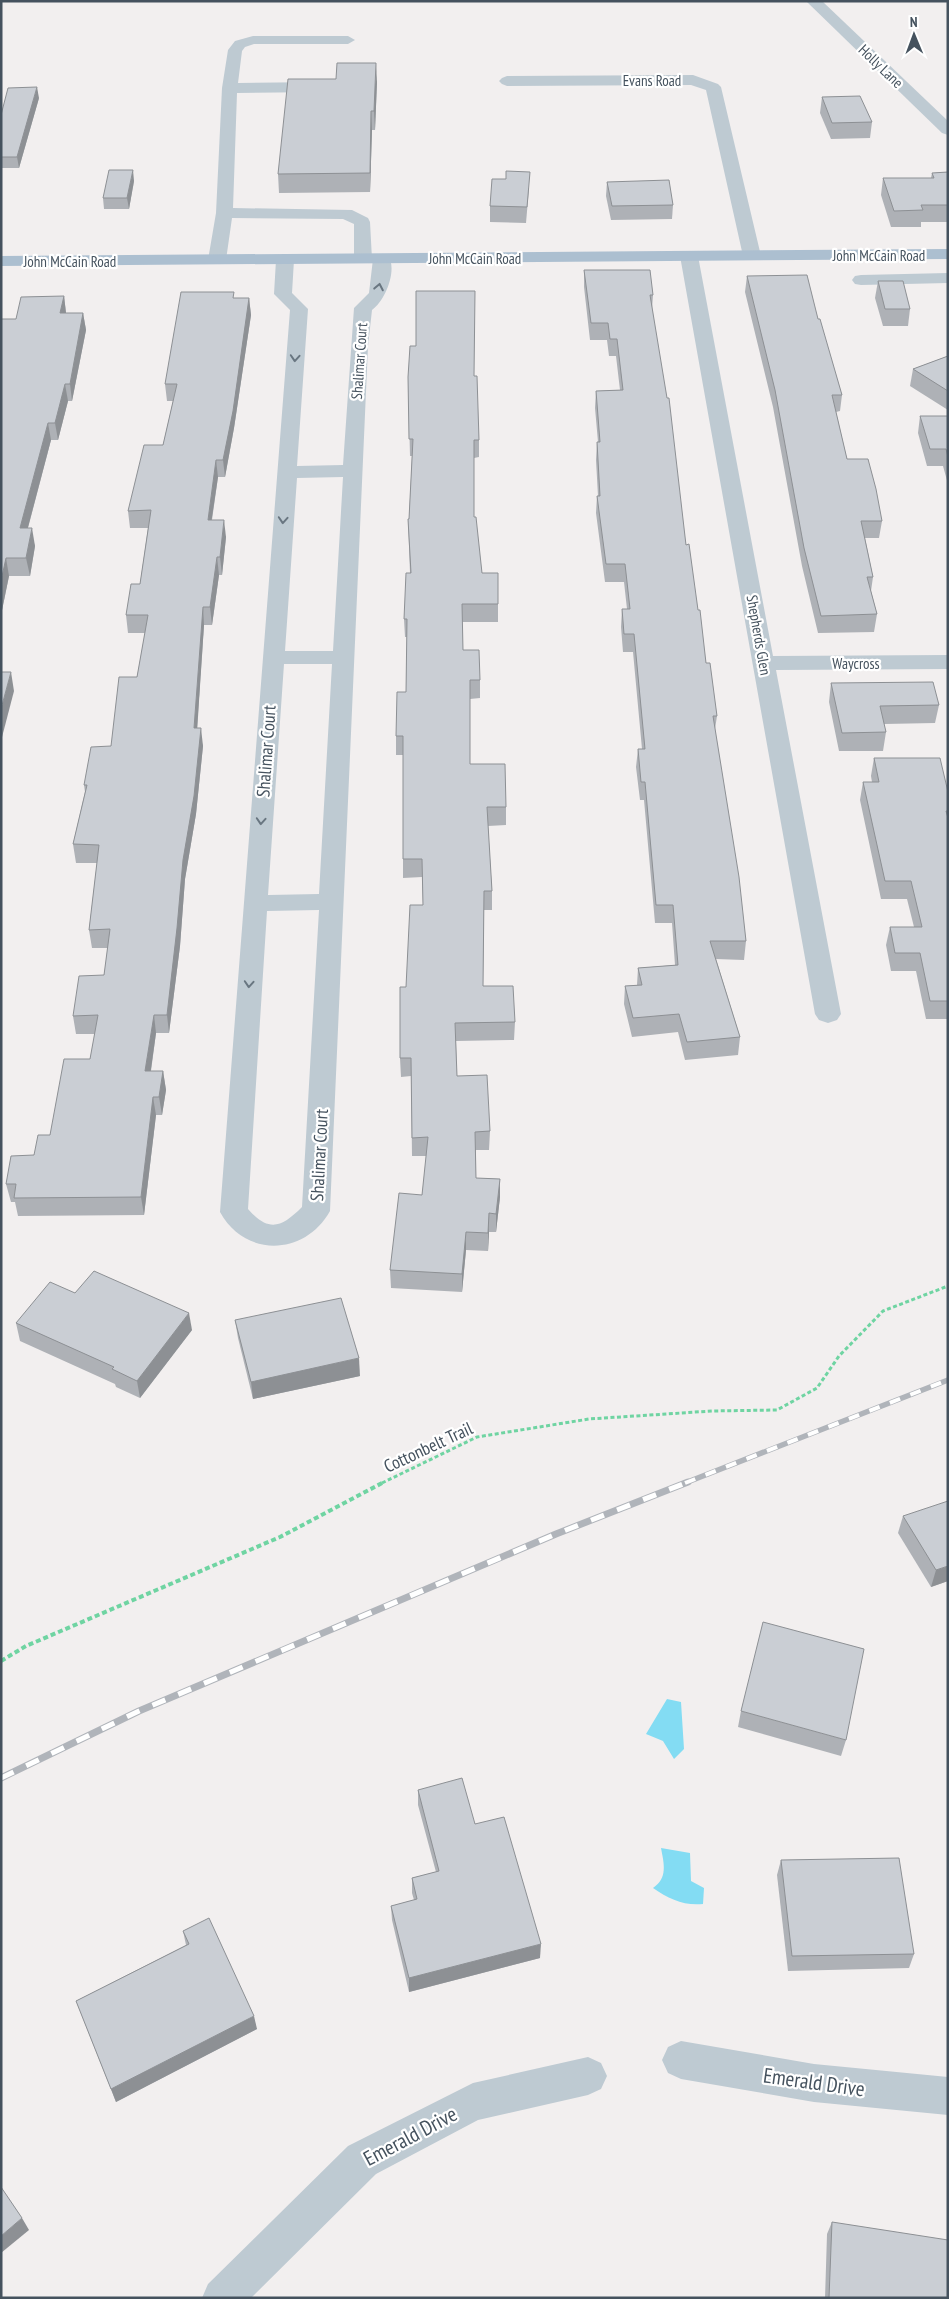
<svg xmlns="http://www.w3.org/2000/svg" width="949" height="2299" font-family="'PT Sans Narrow',sans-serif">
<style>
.water{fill:#83dcf3}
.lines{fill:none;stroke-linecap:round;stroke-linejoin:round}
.path-far1{stroke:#6fd4a2;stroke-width:3;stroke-dasharray:4 2.5;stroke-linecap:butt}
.path{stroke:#6fd4a2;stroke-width:4;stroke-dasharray:5 3;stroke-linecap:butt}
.minor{fill:#becad2;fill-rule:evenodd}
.major{fill:#acbfd0;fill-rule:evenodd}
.rail-far1-casing{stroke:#b0b4ba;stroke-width:5.5}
.rail-casing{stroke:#b0b4ba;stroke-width:7}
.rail-far1{stroke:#fff;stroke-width:4;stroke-dasharray:11;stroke-linecap:butt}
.rail{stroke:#fff;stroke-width:5;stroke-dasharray:14;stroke-linecap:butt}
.wall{fill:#aeb1b6}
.shaded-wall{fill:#8d9094}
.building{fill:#caced4;stroke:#8d9094}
.oneway{stroke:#697681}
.labels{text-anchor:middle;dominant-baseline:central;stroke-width:4.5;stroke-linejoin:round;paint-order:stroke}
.far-street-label{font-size:15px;fill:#45525e;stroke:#fff}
.street-label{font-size:18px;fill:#45525e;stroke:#fff}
.near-street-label{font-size:21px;fill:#45525e;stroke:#fff}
</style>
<rect width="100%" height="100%" fill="#f2efef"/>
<g class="water">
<path d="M667 1699 681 1702 684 1749 674 1759 663 1741 646 1734Z"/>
<path d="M661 1848 690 1853 691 1881 704 1888 703 1904C684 1906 669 1899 653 1888 668 1878 664 1864 661 1848Z"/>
</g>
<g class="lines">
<path class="path-far1" d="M382 1483 477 1437 589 1419 712 1411 777 1410 817 1388 839 1356 883 1311 948 1286"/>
<path class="path" d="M1 1661 26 1646 280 1537 384 1482"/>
<g class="minor">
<path d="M806 1H822L948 121V135L942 133Z"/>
<path d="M253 36H348L355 40 348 44H254L245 47 242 51 238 83 323 82 328 84 331 87 328 90 323 92 237 93 233 208 352 210 368 218 370 222 372 259 369 263H357L354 259V224L343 219 232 218 226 260 223 264H211L208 260 216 213 222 88 228 50 235 41Z"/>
<path d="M693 75 718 84 721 87 761 256 758 260H746L743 256 706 90 691 85 507 86 502 84 499 81 502 78 507 76Z"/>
<path d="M689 251 695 252 698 256 773 656 948 655V669L776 670 841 1014 837 1020 828 1023 819 1020 815 1014 680 256 683 252Z"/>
<path d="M382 254 388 255C398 270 385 301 372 310L368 346 330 1211C305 1256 245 1258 220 1212L290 310 274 294 276 260 279 256H291L294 260 292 293 308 309 297 466 343 465 354 308 369 293 373 259 376 255ZM343 477 333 651H285L297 478ZM284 664H332L319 894 268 895ZM319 910 302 1207C282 1227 269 1233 248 1209L267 911Z"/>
<path d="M948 273V283L861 285 855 284 852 280 855 276 861 275Z"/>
<path d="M681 2041 814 2064 948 2077V2115L814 2102 681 2079 668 2073 662 2060 668 2047Z"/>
<path d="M588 2057 601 2063 607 2076 601 2089 588 2095 478 2120 376 2174 251 2298H202L208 2284 348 2146 473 2083Z"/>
</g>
<path class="major" d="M948 249V259L1 266V256Z"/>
<defs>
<path id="rail-far1" d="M685 1483 948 1380"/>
<path id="rail" d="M1 1778 139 1711 556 1534 688 1482"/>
</defs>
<use href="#rail-far1" class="rail-far1-casing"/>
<use href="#rail" class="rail-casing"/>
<use href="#rail-far1" class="rail-far1"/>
<use href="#rail" class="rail"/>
</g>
<g class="wall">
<path d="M377 82 375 130H372L370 192 279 193 278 174Z"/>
<path d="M822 97 872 122 870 138 831 139 820 113Z"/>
<path d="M39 98 19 168H1V115Z"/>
<path d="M948 172V222H921V227H891L881 195 883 178H931L932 173Z"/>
<path d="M134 181 129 209H104L103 198Z"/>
<path d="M607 182 673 205 672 219 611 220 606 196Z"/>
<path d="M529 188 526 223 490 222V206Z"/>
<path d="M584 270 653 295 652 309 686 545 706 663 717 716 715 729 746 941 744 960 716 959 740 1037 738 1055 685 1060 678 1032 632 1037 624 1004 625 986 637 985 638 968 675 965 672 923H655L644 800H640L636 767 638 749H642L633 652H623L621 627 622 609H627L624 582H605L596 513 597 496H598L596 460 597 442H598L595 408 596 391 620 390 616 356H609L607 340H590L584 287Z"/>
<path d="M747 276 818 319 842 395 840 411 836 412 847 459 882 521 879 538H865L873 577 871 591 877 614 874 632 818 633 802 566 773 407 745 292Z"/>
<path d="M878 281 910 309 908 326H883L875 298Z"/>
<path d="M64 296 66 313H83L86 330 72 401H68L58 440H51L28 528 35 546 30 576H9L1 615V319H16Z"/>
<path d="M234 298H249L251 315 234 428 225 477H218L212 520 226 537 222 575H219L212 625H204L197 728 203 746 196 814 185 879 180 946 169 1033H156L151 1071H163L166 1090 162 1115H156L144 1215 18 1216 15 1202H11L6 1184 34 1155 50 1135 90 1059 95 1034H76L73 1016 104 975 108 948H92L89 930 97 863H76L73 844 85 792 84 785 111 746 137 677 145 633H128L126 615 140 584 148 528H130L128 511 163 445 173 401H167L165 384Z"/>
<path d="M416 346 474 376 479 440V457L474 458V517L482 573 498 604V622H462L463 650 480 680V698L470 699V764L506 807V825L488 826 492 891V910H484L483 986 515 1022 514 1040 456 1041 457 1076 490 1131 489 1150H476V1178L500 1179V1197L496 1232H489L488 1251 466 1250 462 1292 391 1288 390 1270 422 1195 427 1156H412L411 1076 401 1077 400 1058 406 987 423 905 422 877 403 878V755H396V736L406 692 407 637H405L404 619 410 573 408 519H409L412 456H410L408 377Z"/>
<path d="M948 356V410L910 386 913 369Z"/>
<path d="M920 416H948V484L943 466H927L918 433Z"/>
<path d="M831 683 939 705 935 723 884 724 886 732 883 751H839L829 702Z"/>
<path d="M874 758 948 792V1019H926L916 971H891L886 945 890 927H914L907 899H881L860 800 863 782H872L871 776Z"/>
<path d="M75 1293 192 1330 140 1398 116 1387 115 1384 20 1341 16 1323Z"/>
<path d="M235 1320 360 1376 253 1399 238 1338Z"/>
<path d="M903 1516 948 1581 931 1587 898 1533Z"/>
<path d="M741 1711 846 1740 841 1756 738 1727Z"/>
<path d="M418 1790 475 1824 540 1958 409 1992 392 1920 391 1906 414 1900 412 1893V1878L436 1872 418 1805Z"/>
<path d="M781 1860 914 1954 909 1968 788 1971 777 1875Z"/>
<path d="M183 1931 257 2029 116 2102 76 2001 186 1945Z"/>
<path d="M832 2222 948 2298H825L827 2234Z"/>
</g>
<g class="shaded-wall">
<path d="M376 63 377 82 375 130 374 111Z"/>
<path d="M37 87 39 98 19 168 17 157Z"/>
<path d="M371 111 372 130 370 192V173Z"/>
<path d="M133 170 134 181 129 209 127 198Z"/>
<path d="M64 296 66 313H60Z"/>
<path d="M249 298 251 315 234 428 225 477 223 460Z"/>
<path d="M83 313 86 330 72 401 70 384Z"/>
<path d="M65 384 68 401 58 440 55 423Z"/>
<path d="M48 423 51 440 23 546 20 528Z"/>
<path d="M216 460 218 477 209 537 208 520Z"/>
<path d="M224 520 226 537 222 575 220 557Z"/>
<path d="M32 528 35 546 30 576 26 558Z"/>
<path d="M217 557 219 575 212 625 210 607Z"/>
<path d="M6 558 9 576 1 615V581Z"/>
<path d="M203 607 204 625 196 747 194 728Z"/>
<path d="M11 672 14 691 1 741V709Z"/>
<path d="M201 728 203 746 196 814 185 879 180 946 169 1033 167 1015 183 860Z"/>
<path d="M154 1015 156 1033 148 1090 145 1071Z"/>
<path d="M163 1071 166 1090 162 1115 159 1097Z"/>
<path d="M153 1097 156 1115 144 1215 141 1197Z"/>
<path d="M500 1179V1197L496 1232V1214Z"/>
<path d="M489 1213V1232L488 1251V1233Z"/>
<path d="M466 1232V1250L462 1292V1274Z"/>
<path d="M189 1313 192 1330 140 1398 137 1381Z"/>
<path d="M359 1358 360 1376 253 1399 251 1382Z"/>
<path d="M948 1566V1581L931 1587 936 1570Z"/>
<path d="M541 1944 540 1958 409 1992V1978Z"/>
<path d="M254 2016 257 2029 116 2102 111 2089Z"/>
<path d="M22 2218 29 2230 1 2253V2236Z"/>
</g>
<g class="building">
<path d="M337 63H376L374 111H371L370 173 278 174 288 79H336Z"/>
<path d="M37 87 17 157H1V115L8 88Z"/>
<path d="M860 96 872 122 832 123 822 97Z"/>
<path d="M109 170H133L127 198H103Z"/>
<path d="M506 171 530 172 527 207 490 206 492 179H506Z"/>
<path d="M948 172V205H921L923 210 894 211 883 178H934L932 173Z"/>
<path d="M669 180 673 205 612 206 607 182Z"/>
<path d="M584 270H650L653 295H650L667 398H669L686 545 689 544 698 610H700L706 663H710L717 716H713L739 877 746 941H710L740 1037 687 1042 679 1014 633 1018 625 986 642 985 638 968 678 965 673 905H656L645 782H641L638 749H645L634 634H624L622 609H630L625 564H606L597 496H600L597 442H600L596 391 623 390 617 339H610L608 323H591Z"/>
<path d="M807 275 818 319H820L842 395H832L847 459H868L876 489 882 521H861L873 577H867L877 614 821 616 804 548 775 390 747 276Z"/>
<path d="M878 281H903L910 309H885Z"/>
<path d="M416 291H475L474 376H477L479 440H474V517H476L482 573H498V604H462L463 650H479L480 680H470V764H505L506 807H487L492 891H484L483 986H513L515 1022 455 1023 457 1076 487 1075 490 1131 475 1132 476 1178 500 1179 496 1214 489 1213 488 1233 466 1232 462 1274 390 1270 399 1193 422 1195 428 1137 412 1138 411 1058H400V987H406L410 905H423L422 859H403V736H396L397 692H406L407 619H404L406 573H411L408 519H409L413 439H409L408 377 410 346H416Z"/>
<path d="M181 292H234L233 298H249L233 411 223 460H216L208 520H224L220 557H217L210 607H203L194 728H201L194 796 183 860 177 928 167 1015H154L145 1071H163L159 1097H153L141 1197 14 1198 16 1184H6L11 1156 34 1155 38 1135H50L64 1059H90L98 1015 73 1016 79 976 104 975 110 929 89 930 99 845 73 844 87 785H84L91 747 111 746 119 677H137L148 615H126L131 584H140L151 510 128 511 144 445H163L177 384H165Z"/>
<path d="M64 296 60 313H83L70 384H65L55 423H48L20 528H32L26 558H6L1 581V319H16L21 297Z"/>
<path d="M948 356V391L913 369Z"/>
<path d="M920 416H948V457L946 449H930Z"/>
<path d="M1 672H11L1 709Z"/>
<path d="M933 682 939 705 880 706 886 732 842 733 831 683Z"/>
<path d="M874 758H940L948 792V811H946L948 818V1001H930L920 953H895L890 927H922L911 881H885L863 782H879Z"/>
<path d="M94 1271 189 1313 137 1381 112 1369 114 1367 16 1323 50 1282 75 1293Z"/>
<path d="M341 1298 359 1358 251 1382 235 1320Z"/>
<path d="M948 1501V1566L936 1570 903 1516Z"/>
<path d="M763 1622 864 1649 846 1740 741 1711Z"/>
<path d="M462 1778 475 1824 504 1817 541 1944 409 1978 391 1906 417 1899 412 1878 439 1871 418 1790Z"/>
<path d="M899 1858 914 1954 792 1956 781 1860Z"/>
<path d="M209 1918 254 2016 111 2089 76 2001 189 1944 183 1931Z"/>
<path d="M1 2187 22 2218 1 2236Z"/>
<path d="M832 2222 948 2240V2298H829Z"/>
</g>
<defs><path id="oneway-chevron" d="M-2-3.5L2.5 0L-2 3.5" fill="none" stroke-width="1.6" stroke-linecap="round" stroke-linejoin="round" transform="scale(1.25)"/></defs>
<g class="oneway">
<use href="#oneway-chevron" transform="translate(379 287) rotate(-79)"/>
<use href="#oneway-chevron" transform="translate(295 358) rotate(94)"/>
<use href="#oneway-chevron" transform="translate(283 520) rotate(94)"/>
<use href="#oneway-chevron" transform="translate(261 821) rotate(94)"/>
<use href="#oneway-chevron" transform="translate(249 984) rotate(94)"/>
</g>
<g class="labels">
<g class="far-street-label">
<text transform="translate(881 66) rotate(44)">Holly Lane</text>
<text x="652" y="80">Evans Road</text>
<text x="879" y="255">John McCain Road</text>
<text x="475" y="258">John McCain Road</text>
<text x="70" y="261">John McCain Road</text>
<text transform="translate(359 361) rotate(-86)">Shalimar Court</text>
<text transform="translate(759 635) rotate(80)">Shepherds Glen</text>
<text x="856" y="663">Waycross</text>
</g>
<g class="street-label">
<text transform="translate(266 751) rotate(-86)">Shalimar Court</text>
<text transform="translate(319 1155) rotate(-87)">Shalimar Court</text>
<text transform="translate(428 1447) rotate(-25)">Cottonbelt Trail</text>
</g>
<g class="near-street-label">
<text transform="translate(814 2082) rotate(8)">Emerald Drive</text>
<text transform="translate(410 2136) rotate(-28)">Emerald Drive</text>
</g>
</g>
<rect width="949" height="2299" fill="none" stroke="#45525e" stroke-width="5"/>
<g transform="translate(914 35) rotate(359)" stroke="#ffffff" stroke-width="4" paint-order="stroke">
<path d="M0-4L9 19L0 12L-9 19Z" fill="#45525e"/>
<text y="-8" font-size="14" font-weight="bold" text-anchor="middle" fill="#45525e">N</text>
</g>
</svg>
